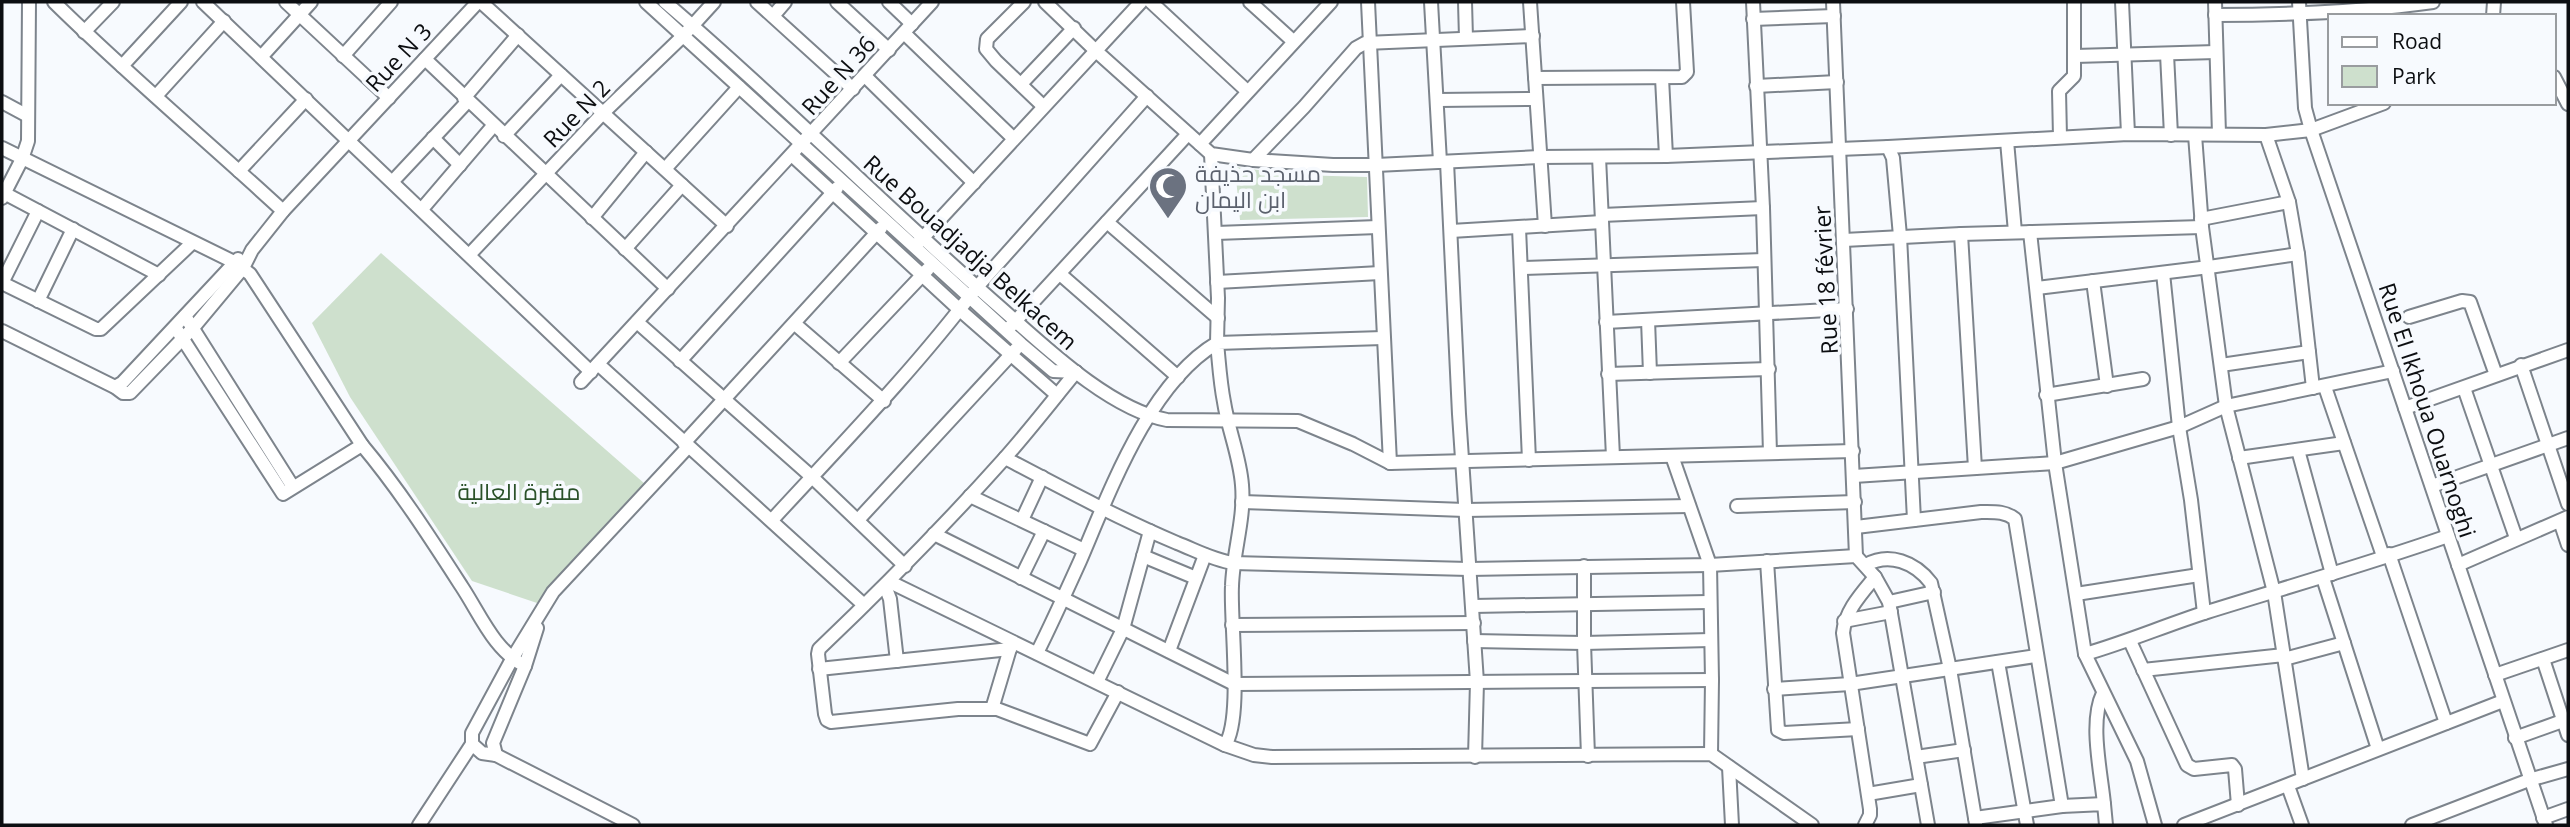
<svg xmlns="http://www.w3.org/2000/svg" width="2570" height="827" font-family="'Open Sans',Cairo,sans-serif">
<style>
.green{fill:#cee0cd}
.lines{fill:none;stroke-linecap:round;stroke-linejoin:round}
.minor-casing{stroke:#7d848c;stroke-width:16}
.minor{stroke:#fff;stroke-width:12}
.labels{text-anchor:middle;dominant-baseline:central;stroke-width:7;stroke-linejoin:round;paint-order:stroke}
.street-label{font-size:23px;fill:#0c0e11;stroke:#f7fafe}
.worship-label{font-size:23px;fill:#5b616d;stroke:#f7fafe;text-anchor:start}
.park-label{font-size:23px;fill:#2a5129;stroke:#f7fafe}
</style>
<rect width="100%" height="100%" fill="#f7fafe"/>
<g class="green">
<path d="M1235 167 1297 175 1367 177 1368 217 1240 220Z"/>
<path d="M381 253 645 484 537 603 472 581 350 397 312 323Z"/>
</g>
<g class="lines">
<defs>
<g id="minor">
<path d="M54 2C127 74 207 141 283 211"/>
<path d="M203 2 591 372"/>
<path d="M286 2 389 98"/>
<path d="M481 2 727 226"/>
<path d="M646 2 1021 344 1053 371 1076 372"/>
<path d="M665 2C778 98 882 204 994 302 1039 341 1107 409 1167 420L1298 421 1353 444 1390 463 1853 451"/>
<path d="M757 2 853 89"/>
<path d="M837 2 889 50"/>
<path d="M889 2 912 24"/>
<path d="M1024 2 987 39 986 49 996 61 1043 106"/>
<path d="M1045 2 1096 51 1211 154 1253 160 1333 165H1376L1539 157 1666 156 1888 147 2128 134 2266 135 2311 130 2384 103"/>
<path d="M1151 2 1247 91"/>
<path d="M1250 2 1293 41"/>
<path d="M1368 2 1390 463"/>
<path d="M1431 2 1440 162"/>
<path d="M1465 2 1466 38"/>
<path d="M1530 2 1545 226"/>
<path d="M1753 2 1763 208 1770 453"/>
<path d="M1833 2 1856 556"/>
<path d="M2122 2 2128 134"/>
<path d="M2215 2 2219 134"/>
<path d="M2299 2 2305 108 2311 130 2546 825"/>
<path d="M2215 15C2288 15 2360 12 2433 2"/>
<path d="M773 16 785 2"/>
<path d="M2493 16 2494 2"/>
<path d="M1753 19 1834 16"/>
<path d="M84 32 113 2"/>
<path d="M904 33 1013 138"/>
<path d="M2167 54 2171 135"/>
<path d="M262 56 311 2"/>
<path d="M343 56 391 2"/>
<path d="M2075 56 2216 52"/>
<path d="M425 59 668 289"/>
<path d="M122 66 181 2"/>
<path d="M865 76 974 183"/>
<path d="M2554 77 2568 104"/>
<path d="M1535 78 1682 77 1687 72 1683 2"/>
<path d="M1662 78 1666 156"/>
<path d="M1022 83 1074 28"/>
<path d="M1756 86 1837 82"/>
<path d="M156 96 224 21"/>
<path d="M464 98 518 35"/>
<path d="M1438 100 1535 99"/>
<path d="M2 102 28 116"/>
<path d="M2195 135 2202 227 2226 406 2274 592 2303 779"/>
<path d="M2266 135 2289 202 2298 254 2313 388"/>
<path d="M504 136 561 75"/>
<path d="M2060 137 2059 91 2074 76V2"/>
<path d="M433 138 460 165"/>
<path d="M2007 141 2015 232"/>
<path d="M1200 144 1331 2"/>
<path d="M1888 147 1893 158 1900 236 1914 520"/>
<path d="M2 148 234 262 250 274 362 445 283 494 175 327"/>
<path d="M793 156 961 311 1057 395"/>
<path d="M1599 157 1613 457"/>
<path d="M1253 160 1304 107 1356 48 1365 43 1533 36"/>
<path d="M1447 162 1459 414 1477 682 1475 757"/>
<path d="M665 169 739 87"/>
<path d="M239 171 306 99"/>
<path d="M393 181 468 101"/>
<path d="M4 193 159 275"/>
<path d="M2 198 22 159 28 141 29 2"/>
<path d="M422 209 493 126"/>
<path d="M1602 215 1763 208"/>
<path d="M592 218 646 152"/>
<path d="M2201 219 2289 202"/>
<path d="M1107 222 1218 318"/>
<path d="M1519 228 1529 460"/>
<path d="M1451 231 1602 222"/>
<path d="M2030 232 2055 463 2085 654 2137 761 2155 825"/>
<path d="M1216 233 1378 227"/>
<path d="M1961 234 1975 468"/>
<path d="M1844 240 1961 234 2202 227"/>
<path d="M918 243 1141 2"/>
<path d="M625 249 682 185"/>
<path d="M470 254 603 113 683 36 714 2"/>
<path d="M1521 268 1764 260"/>
<path d="M2163 273 2179 427 2191 500 2204 613"/>
<path d="M1060 274 1178 377"/>
<path d="M2093 281 2107 386"/>
<path d="M1217 282 1380 273"/>
<path d="M2 283 96 329H101L192 243"/>
<path d="M2 283 38 211"/>
<path d="M2037 288 2209 267 2298 254"/>
<path d="M38 301 73 229"/>
<path d="M185 316 293 487"/>
<path d="M2409 317 2462 301 2470 302 2496 375"/>
<path d="M1648 320 1650 373"/>
<path d="M637 322 812 477 905 566"/>
<path d="M1606 322 1847 309"/>
<path d="M795 324 884 401"/>
<path d="M1010 327 1188 134"/>
<path d="M2 331 115 387 123 393H130L193 328 243 268 252 250 283 211 478 2"/>
<path d="M680 361 837 188"/>
<path d="M839 363 928 269"/>
<path d="M598 364 864 605"/>
<path d="M2221 365 2309 352"/>
<path d="M2521 365 2568 504"/>
<path d="M1076 372C1052 401 1029 431 1004 459 945 525 883 588 819 649L818 654 825 714 827 720 831 722 958 709H997L1090 744 1118 692"/>
<path d="M1608 374 1769 369"/>
<path d="M581 382 932 2"/>
<path d="M115 387 122 383 238 259"/>
<path d="M2325 387 2383 556"/>
<path d="M2464 388 2516 538"/>
<path d="M2046 395 2143 379"/>
<path d="M2405 408 2568 350"/>
<path d="M684 443 881 228"/>
<path d="M362 445C399 489 431 539 462 587 481 616 494 650 525 666"/>
<path d="M2298 450 2332 574"/>
<path d="M1672 456 1710 565 1712 680 1711 754"/>
<path d="M1005 458C1062 488 1118 518 1177 543 1195 550 1213 560 1233 563L1469 569 1710 565 1856 556 1875 577 1889 602 1928 825"/>
<path d="M2239 458 2344 443"/>
<path d="M1854 476 2055 463 2179 427 2226 406 2393 371"/>
<path d="M2432 486 2568 438"/>
<path d="M970 496 1084 550"/>
<path d="M1242 502 1465 510 1689 506"/>
<path d="M1737 506 1855 502"/>
<path d="M772 520C842 444 914 370 977 287L1147 96"/>
<path d="M858 520 1016 349"/>
<path d="M1022 520 1042 477"/>
<path d="M2560 521 2568 545"/>
<path d="M1856 527 1981 512C1994 512 2005 511 2015 519L2062 806"/>
<path d="M934 534 1234 684 1712 680"/>
<path d="M2389 554 2446 723"/>
<path d="M1143 556 1196 578"/>
<path d="M1767 561 1778 730 1784 733 1858 729"/>
<path d="M1866 565C1889 552 1915 562 1931 583L1950 669 1975 818"/>
<path d="M2458 565 2568 517"/>
<path d="M1584 566V643L1588 756"/>
<path d="M1021 578 1044 531"/>
<path d="M2323 578 2378 749"/>
<path d="M890 582 1225 745C1243 719 1230 621 1232 586 1233 552 1245 519 1242 485 1240 457 1228 429 1224 402 1220 382 1219 362 1217 343L1383 338"/>
<path d="M885 586 890 599 897 661"/>
<path d="M2076 594 2199 575"/>
<path d="M1889 602 1934 592"/>
<path d="M1473 606 1709 602"/>
<path d="M1844 621 1891 612"/>
<path d="M1232 625 1474 623"/>
<path d="M1474 641 1584 643 1711 640"/>
<path d="M2130 641 2187 765 2194 769 2232 765 2235 769 2238 805"/>
<path d="M1169 651 1205 555"/>
<path d="M1037 653C1052 623 1066 592 1080 561 1110 491 1149 383 1217 343L1218 298 1211 154"/>
<path d="M2085 654C2127 642 2166 625 2207 612 2287 587 2368 564 2448 536"/>
<path d="M2284 659 2344 643"/>
<path d="M2543 659 2568 735"/>
<path d="M1998 662 2027 825"/>
<path d="M819 669 1010 649"/>
<path d="M2143 670 2284 655"/>
<path d="M2495 675 2568 650"/>
<path d="M1097 682 1123 629 1150 531"/>
<path d="M1774 689 1850 684 2036 656"/>
<path d="M2103 693C2089 722 2101 772 2104 804"/>
<path d="M992 709 1012 642"/>
<path d="M2515 738 2568 719"/>
<path d="M1225 745 1254 755 1272 757 1711 754 1812 825"/>
<path d="M496 755 493 743 525 666 537 628"/>
<path d="M1916 757 1964 750"/>
<path d="M1729 767 1732 825"/>
<path d="M2288 786 2302 825"/>
<path d="M1868 794 1921 785"/>
<path d="M2543 818 2568 809"/>
<path d="M1976 824 1975 818 2062 806 2104 804 2106 825"/>
<path d="M419 825 472 744"/>
<path d="M633 825 496 755 482 753 472 744V733L512 659 553 592 688 447"/>
<path d="M1865 825 1870 815V809L1843 633C1845 611 1861 594 1875 577"/>
<path d="M2184 825 2503 701"/>
<path d="M2412 825 2529 780 2568 769"/>
</g>
</defs>
<use href="#minor" class="minor-casing"/>
<use href="#minor" class="minor"/>
</g>
<defs>
<symbol id="mosque-pin" viewBox="-11 -11 22 30"><path d="M0 17L-7.5 6A9.5 9.5 0 1 1 7.5 6Z" fill="#6b7280" stroke="#f7fafe"/><path d="M3.5-4.9A6 6 0 1 0 3.5 4.9A5 5 0 1 1 3.5-4.9Z" fill="#fff"/></symbol>
</defs>
<g fill-rule="evenodd">
<use href="#mosque-pin" x="1146" y="164" width="44" height="60"/>
</g>
<g class="labels">
<g class="street-label">
<text transform="translate(398 57) rotate(-47)">Rue N 3</text>
<text transform="translate(838 75) rotate(-48)">Rue N 36</text>
<text transform="translate(576 113) rotate(-46)">Rue N 2</text>
<text transform="translate(971 252) rotate(42)">Rue Bouadjadja Belkacem</text>
<text transform="translate(1825 280) rotate(-93)">Rue 18 février</text>
<text transform="translate(2428 410) rotate(72)">Rue EI Ikhoua Ouarnoghi</text>
</g>
<g class="worship-label">
<text x="1195" y="173">مسجد حذيفة<tspan x="1195" dy="26">ابن اليمان</tspan></text>
</g>
<g class="park-label">
<text x="519" y="491">مقبرة العالية</text>
</g>
</g>
<rect width="2570" height="827" fill="none" stroke="#0c0e11" stroke-width="7"/>
<rect x="2328" y="14" width="228" height="91" fill="#f7fafe" stroke="#999c9f" stroke-width="2"/>
<rect x="2342" y="37" width="35" height="10" fill="#ffffff" stroke="#999c9f" stroke-width="2"/>
<text x="2392" y="49" font-size="21" fill="#0c0e11">Road</text>
<rect x="2342" y="66" width="35" height="21" fill="#cee0cd" stroke="#999c9f" stroke-width="2"/>
<text x="2392" y="84" font-size="21" fill="#0c0e11">Park</text>
</svg>
